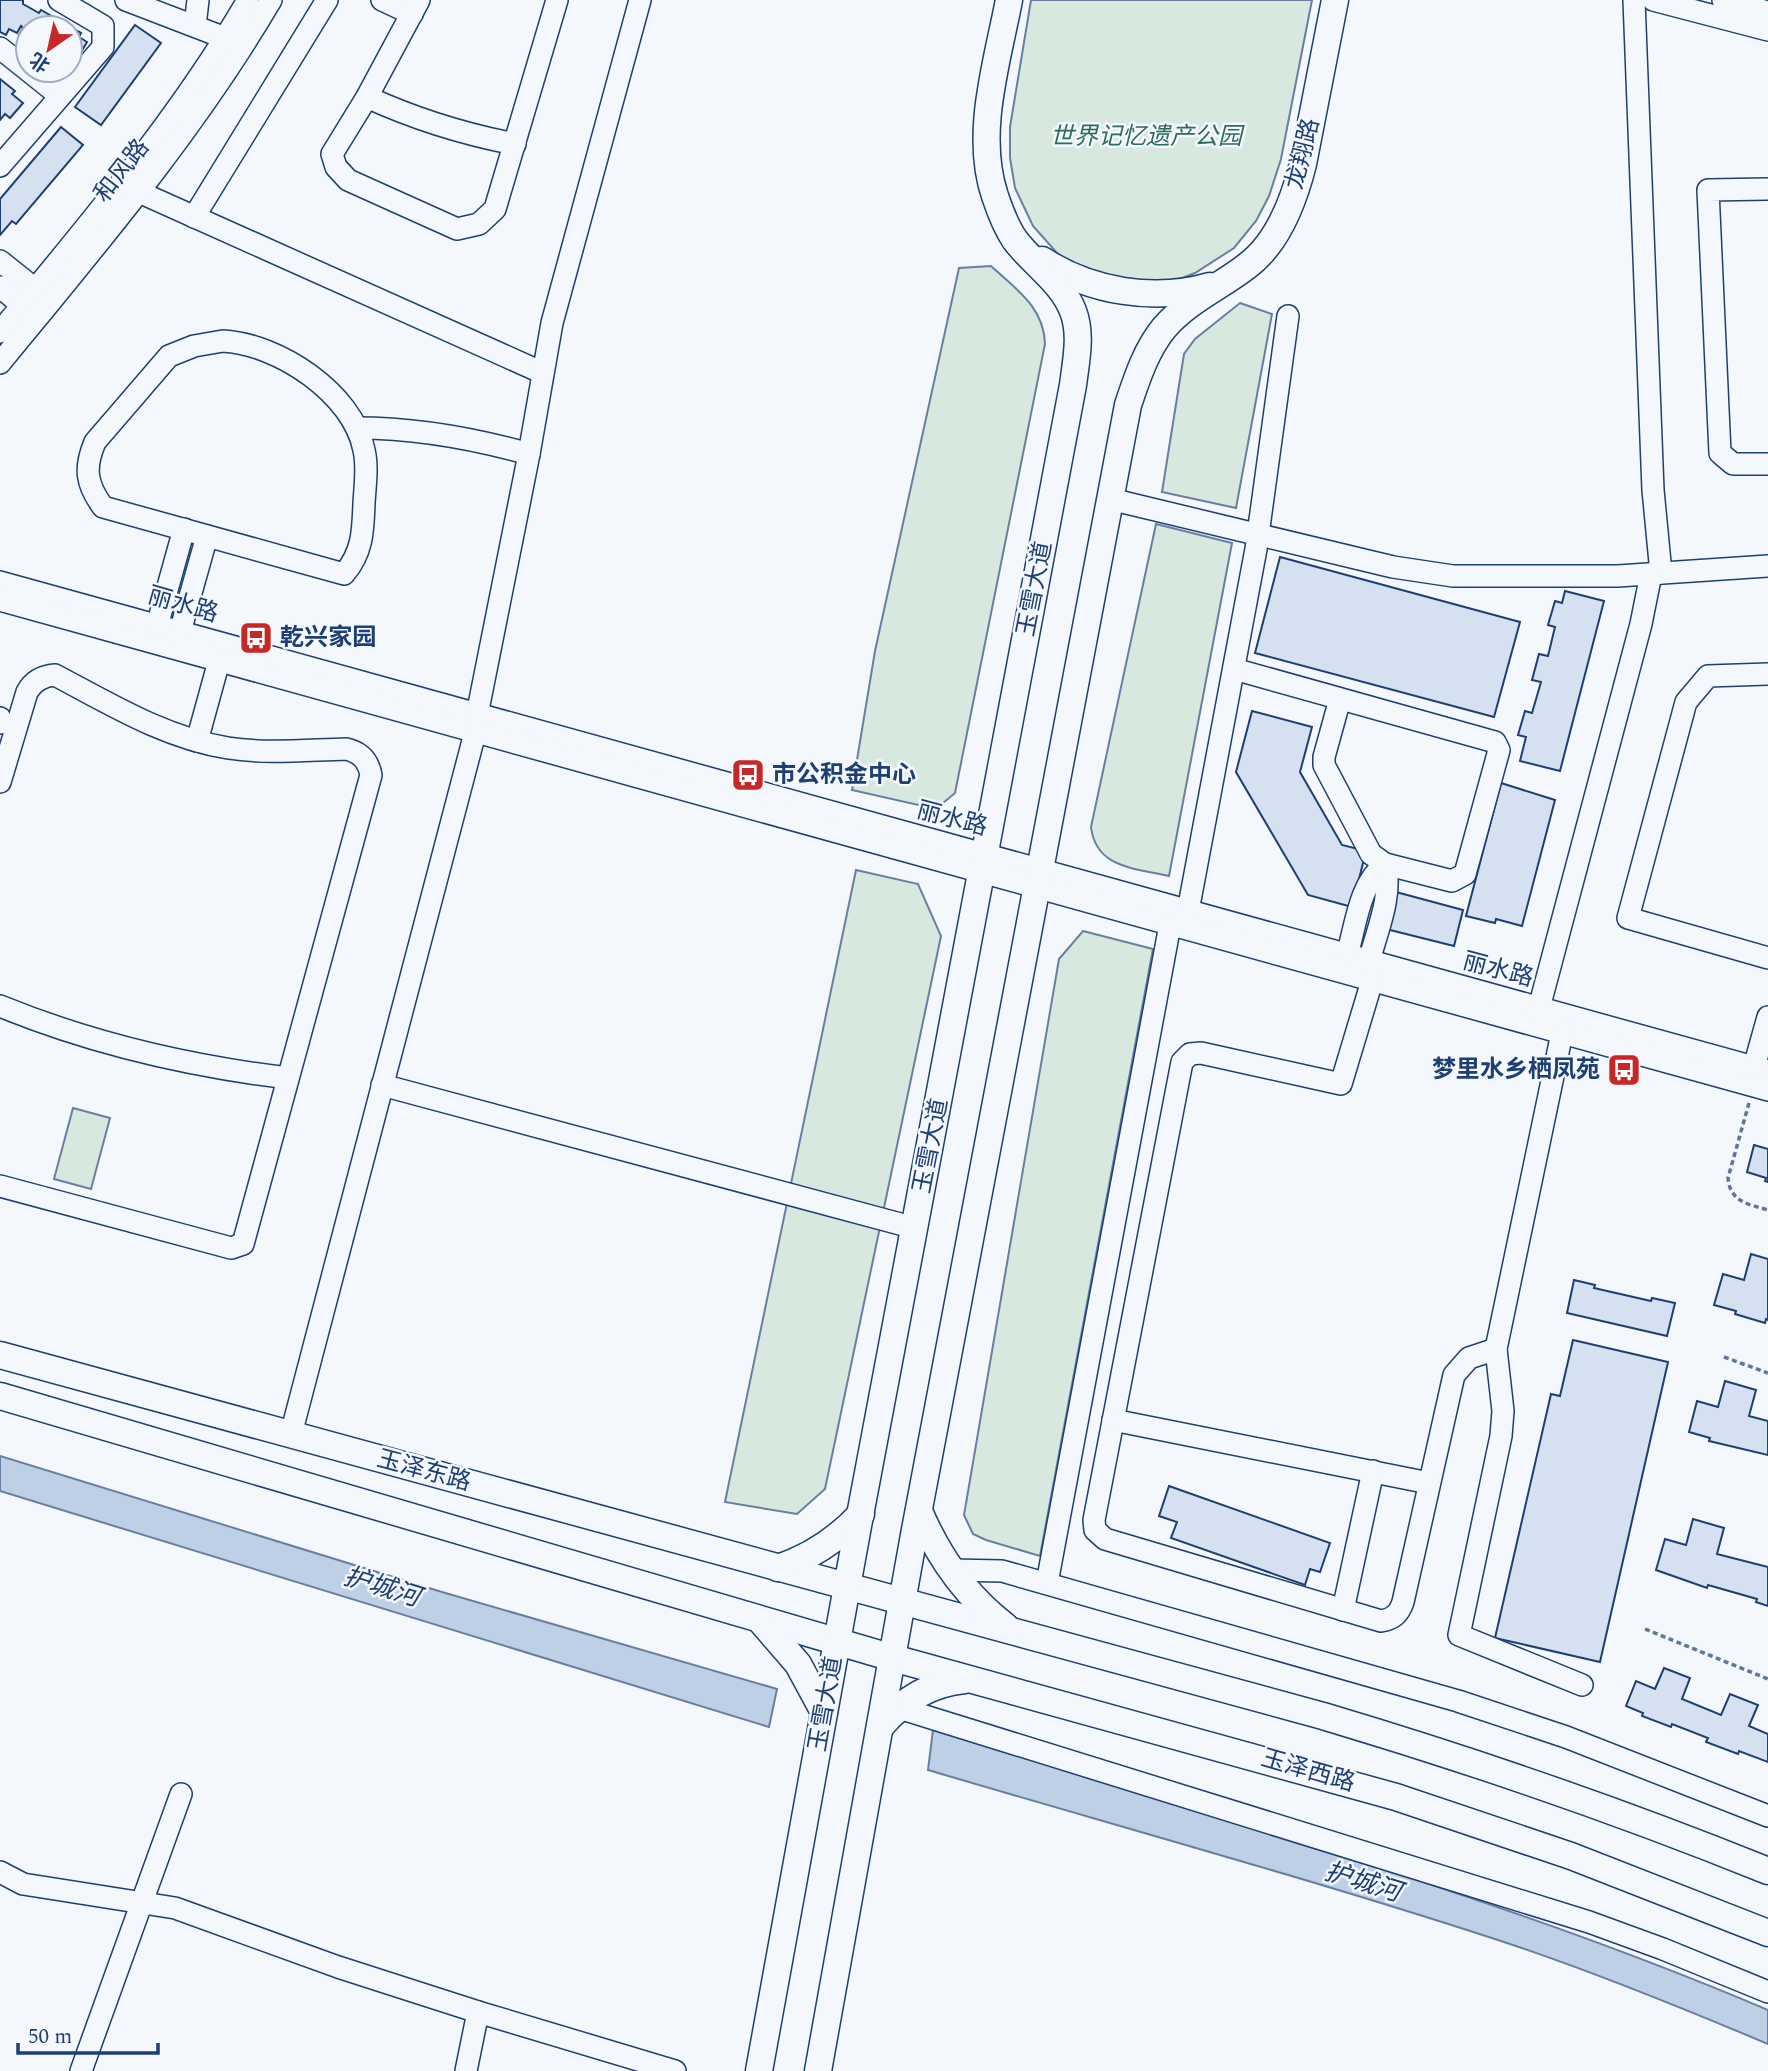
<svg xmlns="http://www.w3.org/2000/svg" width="1768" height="2071" font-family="Spectral,'Noto Sans SC',serif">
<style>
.green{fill:#d7e8df;stroke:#687fa3;stroke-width:2}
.water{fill:#bed0e5;stroke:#687fa3;stroke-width:2}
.building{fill:#d5e0f0;stroke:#1d3f73;stroke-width:2}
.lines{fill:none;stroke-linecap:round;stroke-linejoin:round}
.minor-casing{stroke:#1d3f73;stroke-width:24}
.major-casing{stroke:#1d3f73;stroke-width:29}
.path{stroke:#5e769c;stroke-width:3.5;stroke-dasharray:5 3.5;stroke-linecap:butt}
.minor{stroke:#f4f7fb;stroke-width:21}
.major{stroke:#f4f7fb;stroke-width:26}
.labels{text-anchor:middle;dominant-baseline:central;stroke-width:5;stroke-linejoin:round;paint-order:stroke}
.park-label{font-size:24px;font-style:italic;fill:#2c6c60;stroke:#f4f7fb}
.street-label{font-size:24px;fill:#1d3f73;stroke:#f4f7fb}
.poi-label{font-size:24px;font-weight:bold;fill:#1d3f73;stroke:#f4f7fb;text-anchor:start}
.water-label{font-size:26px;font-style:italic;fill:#1d3f73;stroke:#f4f7fb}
</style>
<rect width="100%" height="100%" fill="#f4f7fb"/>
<g class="green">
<path d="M1031 0H1312L1281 159 1269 196 1256 221 1234 248 1195 273 1177 280 1122 283 1072 263 1057 253 1033 226 1015 188 1010 158V127Z"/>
<path d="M991 266C1016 289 1044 307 1045 344L955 793 936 809 852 790 875 651 959 268Z"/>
<path d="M1240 303 1272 314 1236 508 1162 492 1184 354 1195 339Z"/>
<path d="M1156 524 1232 543 1169 876C1136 868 1096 869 1091 827Z"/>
<path d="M856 870 918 884 941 936 825 1489 797 1514 725 1502Z"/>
<path d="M1083 931 1153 949 1040 1556 986 1540 973 1534 964 1515 1059 959Z"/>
<path d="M73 1108 110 1118 91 1189 54 1179Z"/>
</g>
<g class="water">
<path d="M0 1456 442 1592 777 1689 769 1727 0 1491Z"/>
<path d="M933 1730C1213 1817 1497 1895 1768 2010V2044C1685 2009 1602 1975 1516 1946 1322 1882 1124 1828 928 1770Z"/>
</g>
<g class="building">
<path d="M0 0H23V4L39 13 41 10 81 33 79 37 87 42 77 59 73 57 70 63V28H28V48L25 46 28 40 19 35 23 28 21 26 17 33 9 29 6 35 0 32Z"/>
<path d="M135 25 161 43 101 125 75 107Z"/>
<path d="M0 79 15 91 12 94 23 103 10 118 5 114 0 120Z"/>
<path d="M61 127 83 145 16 224 12 221 0 235V199Z"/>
<path d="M1280 557 1520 622 1494 717 1255 653Z"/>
<path d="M1565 591 1604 601 1560 771 1520 761 1526 737 1518 735 1525 711 1532 713 1541 682 1532 680 1539 654 1548 656 1555 627 1548 625 1555 601 1562 603Z"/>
<path d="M1252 711 1312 727 1300 772 1342 845 1366 851 1352 907 1308 895 1236 772Z"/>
<path d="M1501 783 1555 800 1522 926 1496 919 1495 923 1466 916Z"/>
<path d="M1396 892 1463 910 1454 946 1386 929Z"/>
<path d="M1754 1145 1768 1149V1182L1765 1181 1766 1178 1747 1172Z"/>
<path d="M1751 1254 1768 1259V1320L1766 1319 1765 1323 1735 1314 1736 1311 1714 1305 1723 1274 1744 1280Z"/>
<path d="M1574 1280 1595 1285 1594 1288 1651 1301 1652 1298 1675 1303 1667 1336 1567 1313Z"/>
<path d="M1573 1340 1668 1362 1600 1662 1495 1638 1551 1394 1560 1396Z"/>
<path d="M1725 1381 1756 1390 1749 1416 1768 1421V1455L1709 1441 1710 1438 1689 1432 1697 1401 1718 1407Z"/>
<path d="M1169 1486 1330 1543 1320 1572 1310 1569 1305 1585 1171 1538 1177 1522 1159 1516Z"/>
<path d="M1693 1519 1724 1528 1717 1554 1768 1567V1606L1756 1602 1757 1599 1708 1585 1707 1588 1656 1570 1665 1539 1686 1545Z"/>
<path d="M1664 1668 1690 1678 1682 1699 1721 1715 1730 1694 1758 1705 1749 1726 1768 1734V1762L1739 1751 1738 1754 1706 1742 1708 1738 1672 1724 1671 1727 1642 1716 1643 1713 1626 1706 1636 1681 1655 1689Z"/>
</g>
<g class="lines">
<defs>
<g id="minor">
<path d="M126 0 225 38"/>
<path d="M382 0 412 14"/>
<path d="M419 0 367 97 332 154 336 167 348 180 457 229 479 224 495 209 557 0"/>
<path d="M1634 0 1653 490 1661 573"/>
<path d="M1653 0 1768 30"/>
<path d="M1723 0 1768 12"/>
<path d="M195 26 198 0"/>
<path d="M0 48 60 96"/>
<path d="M367 97C415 119 463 134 515 144"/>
<path d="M0 166 103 47V26L59 0"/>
<path d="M1768 189 1708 190 1720 453 1733 464H1768"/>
<path d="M139 192 543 373"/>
<path d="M194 217 327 0"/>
<path d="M0 261 35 289"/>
<path d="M0 287 22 305"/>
<path d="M0 332C88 225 178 120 248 0"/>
<path d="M223 341C278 344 353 393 364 450 368 467 365 486 364 503 363 530 363 552 344 574L103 507C86 484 84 468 95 442L169 356 194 346Z"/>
<path d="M0 363C96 246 194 131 271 0"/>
<path d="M357 428C416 428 472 438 529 454"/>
<path d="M1110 499 1393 567 1453 576H1618L1768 566"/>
<path d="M0 582 1768 1071"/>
<path d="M0 600 1768 1090"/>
<path d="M157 626 184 529"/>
<path d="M180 632 207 536"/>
<path d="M1234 669 1495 742 1499 750 1465 874 1452 881 1385 864 1371 854 1324 765V757L1340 699"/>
<path d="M1768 674 1708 676 1686 702 1628 918 1768 958"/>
<path d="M477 715 529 454 552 323 640 0"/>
<path d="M0 718V723"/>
<path d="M197 741 219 661"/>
<path d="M0 782 27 692C33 681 42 676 55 675 110 704 165 738 228 748 266 754 306 750 346 749 360 752 368 760 371 775L243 1244 231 1248 0 1186"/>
<path d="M1188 911 1256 549 1288 316"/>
<path d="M1347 955C1356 925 1359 884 1385 864"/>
<path d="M1369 961C1377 931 1393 895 1385 864"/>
<path d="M1372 981 1341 1084 1201 1053 1190 1054 1182 1062 1094 1520 1095 1530 1105 1539 1381 1621C1393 1619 1399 1614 1403 1602L1454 1375 1469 1358 1496 1349"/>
<path d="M0 1006C93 1044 188 1066 288 1078"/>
<path d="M1539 1008 1641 624 1651 574"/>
<path d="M1562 1033 1496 1349 1503 1411 1501 1436 1459 1635 1582 1685"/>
<path d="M1754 1067 1768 1017"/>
<path d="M382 1085 915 1228"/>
<path d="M1113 1420 1429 1483"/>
<path d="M291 1434 475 733"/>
<path d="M951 1570 1002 1571 1458 1701 1566 1737 1768 1816"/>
<path d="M1047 1583 1170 925"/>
<path d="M1343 1610 1373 1471"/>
<path d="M899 1708 1589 1922 1663 1949 1768 1992"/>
<path d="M0 1872 23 1884 175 1908 338 1967 478 2012"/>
<path d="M81 2071 181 1794"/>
<path d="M466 2071 478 2012 675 2071"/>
</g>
<g id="major">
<path d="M1042 260C1091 292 1155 302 1210 286"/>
<path d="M0 1355 1323 1716C1474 1761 1622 1812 1768 1871"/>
<path d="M0 1396 893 1658 1396 1797 1571 1856 1768 1933"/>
<path d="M919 1511C938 1556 966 1596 1005 1626"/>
<path d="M778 1568C811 1557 837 1540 861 1514"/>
<path d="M760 1620 798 1664 824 1712"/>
<path d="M880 1727C902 1701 930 1683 965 1680"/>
<path d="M759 2071 858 1526 1073 385C1076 361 1082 334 1073 311 1062 282 1033 264 1015 240 1006 227 1000 211 995 196 974 134 997 63 1009 0"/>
<path d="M818 2071 914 1535 1128 405C1137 378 1146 350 1164 328 1187 301 1220 287 1247 266 1278 243 1294 200 1303 164L1335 0"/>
</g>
</defs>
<use href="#minor" class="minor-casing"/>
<use href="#major" class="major-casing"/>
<g class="path">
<path d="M1749 1103 1728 1178C1730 1202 1748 1204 1768 1210"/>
<path d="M1724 1357 1768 1373"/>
<path d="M1645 1629 1768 1679"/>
</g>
<use href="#minor" class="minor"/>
<use href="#major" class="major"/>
</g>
<defs>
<symbol id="bus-square" viewBox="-11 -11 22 22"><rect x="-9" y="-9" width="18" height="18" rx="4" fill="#c62828" stroke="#f4f7fb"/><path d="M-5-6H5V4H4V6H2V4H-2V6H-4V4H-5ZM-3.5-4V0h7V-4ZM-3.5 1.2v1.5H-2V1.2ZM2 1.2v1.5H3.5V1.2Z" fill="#fff"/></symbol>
</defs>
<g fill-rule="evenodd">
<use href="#bus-square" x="237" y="619" width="38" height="38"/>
<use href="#bus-square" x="729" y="756" width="38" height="38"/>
<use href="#bus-square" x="1605" y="1051" width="38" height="38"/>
</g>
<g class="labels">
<g class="park-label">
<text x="1146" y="137">世界记忆遗产公园</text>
</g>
<g class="street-label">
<text transform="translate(1303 154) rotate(-76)">龙翔路</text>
<text transform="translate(122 171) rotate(-52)">和风路</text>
<text transform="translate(1035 589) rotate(-79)">玉雪大道</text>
<text transform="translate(183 605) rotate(16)">丽水路</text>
<text transform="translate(952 819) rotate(15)">丽水路</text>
<text transform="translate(1498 970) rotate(15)">丽水路</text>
<text transform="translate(931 1146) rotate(-79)">玉雪大道</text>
<text transform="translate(424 1471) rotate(15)">玉泽东路</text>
<text transform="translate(826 1704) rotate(-80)">玉雪大道</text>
<text transform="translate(1308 1771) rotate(16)">玉泽西路</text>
</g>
<g class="poi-label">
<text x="280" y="638">乾兴家园</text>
<text x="772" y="775">市公积金中心</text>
<text x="1600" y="1070" text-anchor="end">梦里水乡栖凤苑</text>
</g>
<g class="water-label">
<text transform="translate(382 1587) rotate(17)">护城河</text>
<text transform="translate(1363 1882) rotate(17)">护城河</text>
</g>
</g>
<g transform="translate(49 49) rotate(214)"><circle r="33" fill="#f4f7fb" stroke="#9eadc5" stroke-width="2"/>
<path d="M0-5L12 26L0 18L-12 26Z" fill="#c62828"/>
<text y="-10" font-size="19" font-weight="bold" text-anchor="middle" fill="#1d3f73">北</text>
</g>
<path d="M18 2043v10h140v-10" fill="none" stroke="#1d3f73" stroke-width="3.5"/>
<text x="28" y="2043" font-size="21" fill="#1d3f73" stroke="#f4f7fb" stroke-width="5" paint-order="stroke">50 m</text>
</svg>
